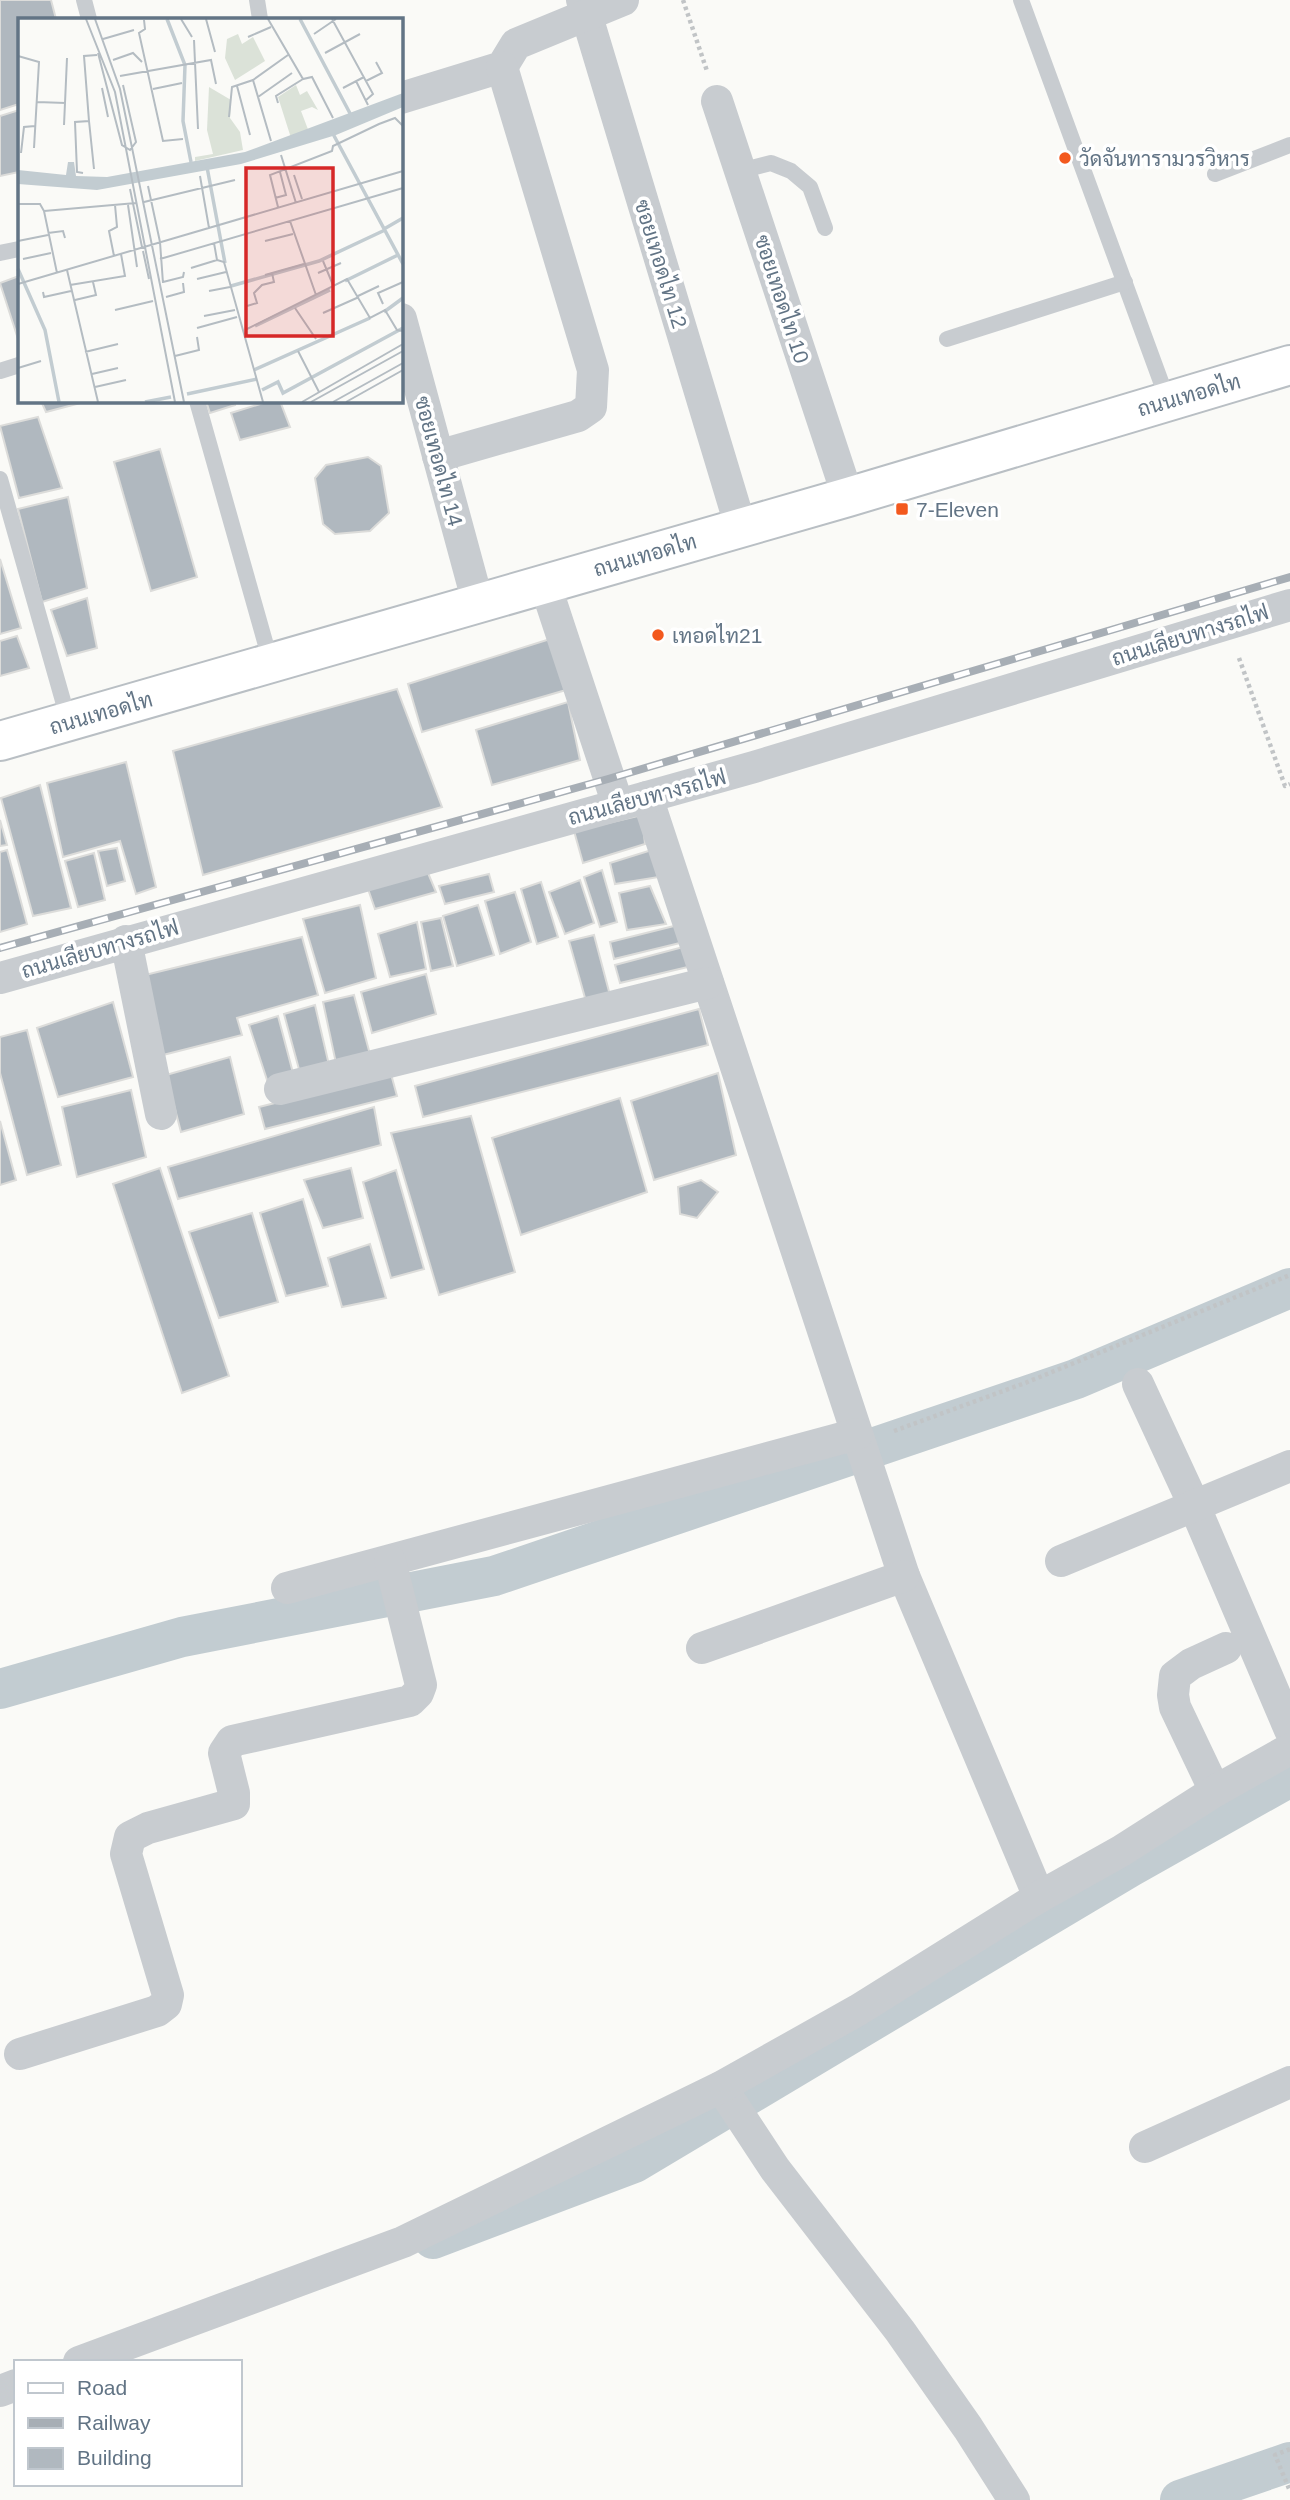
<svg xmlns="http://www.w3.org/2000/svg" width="1290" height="2500" font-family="Arial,Sarabun,sans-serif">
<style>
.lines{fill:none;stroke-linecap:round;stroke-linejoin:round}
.canal{stroke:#c2ccd1;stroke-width:40}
.building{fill:#b0b8bf;stroke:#dcdcda;stroke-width:2}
.secondary-casing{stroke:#b9bfc4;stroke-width:42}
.path{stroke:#c1c4c6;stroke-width:4.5;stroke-dasharray:3.5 3.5;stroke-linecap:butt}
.service{stroke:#c8ccd0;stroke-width:16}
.minor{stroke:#c8ccd0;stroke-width:32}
.secondary{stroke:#fff;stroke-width:38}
.rail-casing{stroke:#a7aeb5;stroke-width:8}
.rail{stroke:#fff;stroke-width:5;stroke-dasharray:16;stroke-linecap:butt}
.poi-dot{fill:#f3591e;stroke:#fff;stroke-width:2.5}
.labels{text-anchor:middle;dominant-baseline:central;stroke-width:7;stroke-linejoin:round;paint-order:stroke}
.poi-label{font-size:21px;fill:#627485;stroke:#fff;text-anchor:start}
.street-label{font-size:21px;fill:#627485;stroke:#fff}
.inset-river{fill:none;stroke:#c2ccd1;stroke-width:3.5}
.inset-road{fill:none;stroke:#b4bcc2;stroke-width:2}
.view{fill:#d62828;fill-opacity:0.15;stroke:#d62828;stroke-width:3.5}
.inset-edge{fill:none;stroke:#627485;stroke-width:3.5}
</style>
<rect width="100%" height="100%" fill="#fafaf7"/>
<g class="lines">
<g class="canal">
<path d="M0 1689 182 1637 494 1576 1076 1379 1290 1288"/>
<path d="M433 2239 634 2163 1130 1867 1290 1777"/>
<path d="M1180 2500 1290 2462"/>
</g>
</g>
<g class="building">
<path d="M0 0H51L56 19H19V104L0 110Z"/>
<path d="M19 110V172L0 176V116Z"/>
<path d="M19 276V342L0 283Z"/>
<path d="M41 401H88L46 412Z"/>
<path d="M206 401H234L235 405 210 413Z"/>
<path d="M270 401H280L290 427 240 440 231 413Z"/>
<path d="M38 417 62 488 19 498 0 426Z"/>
<path d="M160 449 197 577 151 591 114 462Z"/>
<path d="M368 457 381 466 389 513 370 531 335 534 323 524 315 478 326 465Z"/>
<path d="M68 497 87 588 42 602 18 509Z"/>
<path d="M0 559 21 628 0 634Z"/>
<path d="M87 598 97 648 67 656 51 610Z"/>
<path d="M17 636 29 668 0 676V641Z"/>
<path d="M550 639 566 690 422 732 408 684Z"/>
<path d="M397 689 442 807 203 875 173 751Z"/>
<path d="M568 702 580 760 492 785 476 730Z"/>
<path d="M126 762 156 887 136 894 120 841 63 857 47 783Z"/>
<path d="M40 785 71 908 33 916 1 798Z"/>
<path d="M642 815 645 844 583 863 574 831Z"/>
<path d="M0 820 7 845 0 846Z"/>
<path d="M117 848 125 881 107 886 98 851Z"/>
<path d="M658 848 665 876 615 884 610 863Z"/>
<path d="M7 850 27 924 0 932V852Z"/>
<path d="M94 853 105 900 78 907 65 861Z"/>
<path d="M602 870 617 922 600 927 584 877Z"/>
<path d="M428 873 436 892 375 909 368 889Z"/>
<path d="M489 874 494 892 445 904 439 886Z"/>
<path d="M580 880 594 923 565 934 549 892Z"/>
<path d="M541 882 558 937 537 944 521 889Z"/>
<path d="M650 886 666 924 627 930 619 893Z"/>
<path d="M515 892 531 942 500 954 485 901Z"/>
<path d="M360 905 376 978 325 993 303 919Z"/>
<path d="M478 905 494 955 457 966 443 916Z"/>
<path d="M441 918 453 966 431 971 421 922Z"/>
<path d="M417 922 426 969 390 977 378 934Z"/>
<path d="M678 925 684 942 614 959 610 942Z"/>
<path d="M594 935 611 999 587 1005 569 941Z"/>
<path d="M302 937 318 995 237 1018 242 1035 163 1055 145 975Z"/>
<path d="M687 946 692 966 620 983 615 965Z"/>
<path d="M426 974 436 1014 372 1033 361 992Z"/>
<path d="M354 995 371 1058 337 1068 323 1002Z"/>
<path d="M113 1002 133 1077 58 1097 37 1028Z"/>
<path d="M315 1005 329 1065 300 1073 284 1014Z"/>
<path d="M699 1009 708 1045 423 1117 415 1086Z"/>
<path d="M278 1016 293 1073 268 1083 249 1025Z"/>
<path d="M27 1030 61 1165 27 1175 0 1073V1037Z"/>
<path d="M230 1057 244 1114 181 1132 166 1075Z"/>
<path d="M718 1073 736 1155 654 1180 631 1101Z"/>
<path d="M391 1074 397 1096 265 1129 259 1107Z"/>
<path d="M131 1090 146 1157 77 1177 62 1107Z"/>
<path d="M620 1098 647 1192 521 1235 492 1138Z"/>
<path d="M374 1107 381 1145 178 1199 168 1167Z"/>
<path d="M471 1116 515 1272 439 1295 391 1133Z"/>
<path d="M0 1121 16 1180 0 1185Z"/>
<path d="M160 1168 229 1376 182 1393 113 1184Z"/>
<path d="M351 1168 363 1218 323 1228 304 1180Z"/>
<path d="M396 1170 424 1269 391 1278 363 1182Z"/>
<path d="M701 1180 718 1192 697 1218 680 1214 678 1187Z"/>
<path d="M303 1199 328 1286 286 1296 260 1213Z"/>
<path d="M252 1213 278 1302 219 1318 189 1232Z"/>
<path d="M370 1244 386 1298 342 1307 328 1258Z"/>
</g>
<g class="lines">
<defs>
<path id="secondary" d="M0 741 848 497 1290 365"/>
</defs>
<use href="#secondary" class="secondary-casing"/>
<g class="path">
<path d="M683 0 707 71"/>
<path d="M1239 658 1285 786 1290 784"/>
<path d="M894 1431 1025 1383 1290 1275"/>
<path d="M1290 2449 1275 2455 1290 2491"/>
</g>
<g class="service">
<path d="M84 0 89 19"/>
<path d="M257 0 260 19"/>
<path d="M1021 0 1168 401"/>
<path d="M740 171 771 163 791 171 810 187 825 228"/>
<path d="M1215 174 1290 145"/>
<path d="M0 253 19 249"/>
<path d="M947 339 1125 282"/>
<path d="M0 371 19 365"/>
<path d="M197 401 271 663"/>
<path d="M0 479 69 722"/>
</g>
<g class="minor">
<path d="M582 0 741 528"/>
<path d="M401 98 502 67 516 44 623 0"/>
<path d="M717 101 848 497"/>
<path d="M401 319 478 603"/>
<path d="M438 456 578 416 591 407 593 370 502 67"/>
<path d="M545 584 618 805"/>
<path d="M647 797 904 1576 1039 1897"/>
<path d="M126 941 161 1114"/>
<path d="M0 978 754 767 1290 605"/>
<path d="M280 1089 708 983"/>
<path d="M1138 1384 1194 1505 1290 1730"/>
<path d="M1061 1561 1290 1466"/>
<path d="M287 1588 857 1434"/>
<path d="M702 1648 904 1576"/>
<path d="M1215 1791 1175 1707 1173 1695 1175 1676 1191 1664 1226 1648"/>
<path d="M20 2054 157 2011 166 2004 168 1995 126 1854 130 1837 148 1828 234 1804V1793L224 1753 232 1741 410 1701 418 1693 421 1685 390 1561"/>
<path d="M721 2087 775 2169 900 2331 968 2428 1014 2500"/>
<path d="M1145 2147 1290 2082"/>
<path d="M79 2362 403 2242 721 2087 858 2010 1039 1897 1121 1851 1215 1791 1290 1749"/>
<path d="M0 2391 16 2385"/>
</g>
<use href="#secondary" class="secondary"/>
<defs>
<path id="rail" d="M0 948 608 779 1290 577"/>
</defs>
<use href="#rail" class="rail-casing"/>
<use href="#rail" class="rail"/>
</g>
<g class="poi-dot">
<circle cx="1065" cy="158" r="7"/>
<rect x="895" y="502" width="14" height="14" rx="3.5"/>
<circle cx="658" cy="635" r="7"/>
</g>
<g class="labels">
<g class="poi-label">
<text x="1079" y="158">วัดจันทารามวรวิหาร</text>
<text x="916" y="509">7-Eleven</text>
<text x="672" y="635">เทอดไท21</text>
</g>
<g class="street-label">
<text transform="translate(661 264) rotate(73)">ซอยเทอดไท 12</text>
<text transform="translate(782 299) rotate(72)">ซอยเทอดไท 10</text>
<text transform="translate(1189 395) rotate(-16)">ถนนเทอดไท</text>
<text transform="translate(439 461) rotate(75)">ซอยเทอดไท 14</text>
<text transform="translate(645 555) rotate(-16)">ถนนเทอดไท</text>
<text transform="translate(1190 635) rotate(-17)">ถนนเลียบทางรถไฟ</text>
<text transform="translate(101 713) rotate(-16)">ถนนเทอดไท</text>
<text transform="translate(647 797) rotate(-15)">ถนนเลียบทางรถไฟ</text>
<text transform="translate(100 949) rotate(-16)">ถนนเลียบทางรถไฟ</text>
</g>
</g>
<g transform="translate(18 18)">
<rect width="385" height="385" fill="#fafaf7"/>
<path d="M220 16 224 26 235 19 247 43 217 62 207 40 209 21ZM278 67 282 77 289 73 300 92 294 89 283 93 291 114 273 120 260 79ZM191 69 213 82 212 100 222 114 225 132 177 143V139L195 136 189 112Z" fill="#dbe2d8"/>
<path d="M385 75V89L318 117 223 146 79 172 0 166V152L48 157 50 144H56L58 158 89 159 227 134Z" fill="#c2ccd1"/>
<path class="inset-river" d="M149 1 167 47 165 103 173 144M282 1 335 101M314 114 385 246M189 149 207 245M366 211 385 200M0 251 27 312 41 384M327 263 380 237M213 268 301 243 367 212M366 294 385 280M237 308 312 272M236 352 352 300M244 372 260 364 265 375 385 310M169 376 239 361M127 384 153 379"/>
<path class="inset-road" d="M68 1 97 74 157 384M77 1 102 71 166 384M163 1 174 19M188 1 197 34M250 1 285 61 294 59 315 100M314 1 355 76 347 83M126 2 127 11 121 15 145 123 165 121M296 16 318 1M230 19 253 9M85 21 116 12M176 22 180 111M80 35 104 127 112 132 118 124 105 67M307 35 342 16M0 38 21 44 16 130M95 42 115 35 124 44M102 58 193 42 198 66M235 62 253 123M338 63 350 87M348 63 364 55 358 44M219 68 232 117M84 70 90 99M325 70 346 59M135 71 164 65M240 79 274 55M19 84 47 85 49 40M260 85 258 78 285 61M211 99 214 69 235 62 270 37M71 103 76 151M46 107 47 85M3 135 6 109 17 108M263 137 278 185M65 155 59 154 57 104 71 103 66 38 79 37M276 157 284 181M182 158 191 210M130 168 142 224M112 171 124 229M257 180 268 177 262 154M126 184 217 162M0 186H22L26 193 39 255M110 187 119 249M260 189 252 157 314 133 315 128 361 106 377 100 385 108M26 193 118 185M272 203 298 277M30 215 45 213 47 220M0 223 30 217M247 223 275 216M142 224 145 265M196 225 199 242 206 244 245 384M125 233 131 261M96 238 91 213 99 209 97 187M5 241 33 235M142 241 385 170M305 243 315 267M173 250 199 242M49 252 80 384M300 255 323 245M247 257 286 246M179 261 208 254M145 264 165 259 166 254M0 266 385 153M52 267 107 258 103 236M191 273 212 269M25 274 26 279 53 273M340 278 361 268M148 279 166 274 165 265M57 282 78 277 75 264M365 286 360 275 385 264M229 288 239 285 236 275 244 267 256 264 254 255M277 290 298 321M97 292 135 283M305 295 341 279M186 298 217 292M179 310 219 299M227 312 329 261 352 300 367 292 379 312 385 313M280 333 301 374M67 334 100 326M157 338 181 332 179 319M0 350 23 343M74 356 100 350M77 369 108 362M284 384 385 326M293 384 385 333M315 384 385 345M328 384 385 352"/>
<path class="view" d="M228 150H315V318H228Z"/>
<rect width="385" height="385" class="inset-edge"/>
</g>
<rect x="14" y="2360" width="228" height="126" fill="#ffffff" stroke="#c0c7ce" stroke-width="2"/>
<rect x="28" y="2383" width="35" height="10" fill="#ffffff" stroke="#c0c7ce" stroke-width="2"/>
<text x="77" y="2395" font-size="21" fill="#627485">Road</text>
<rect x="28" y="2418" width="35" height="10" fill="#a7aeb5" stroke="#c0c7ce" stroke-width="2"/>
<text x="77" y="2430" font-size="21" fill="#627485">Railway</text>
<rect x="28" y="2448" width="35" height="21" fill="#b0b8bf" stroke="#c0c7ce" stroke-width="2"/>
<text x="77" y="2465" font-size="21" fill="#627485">Building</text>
</svg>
